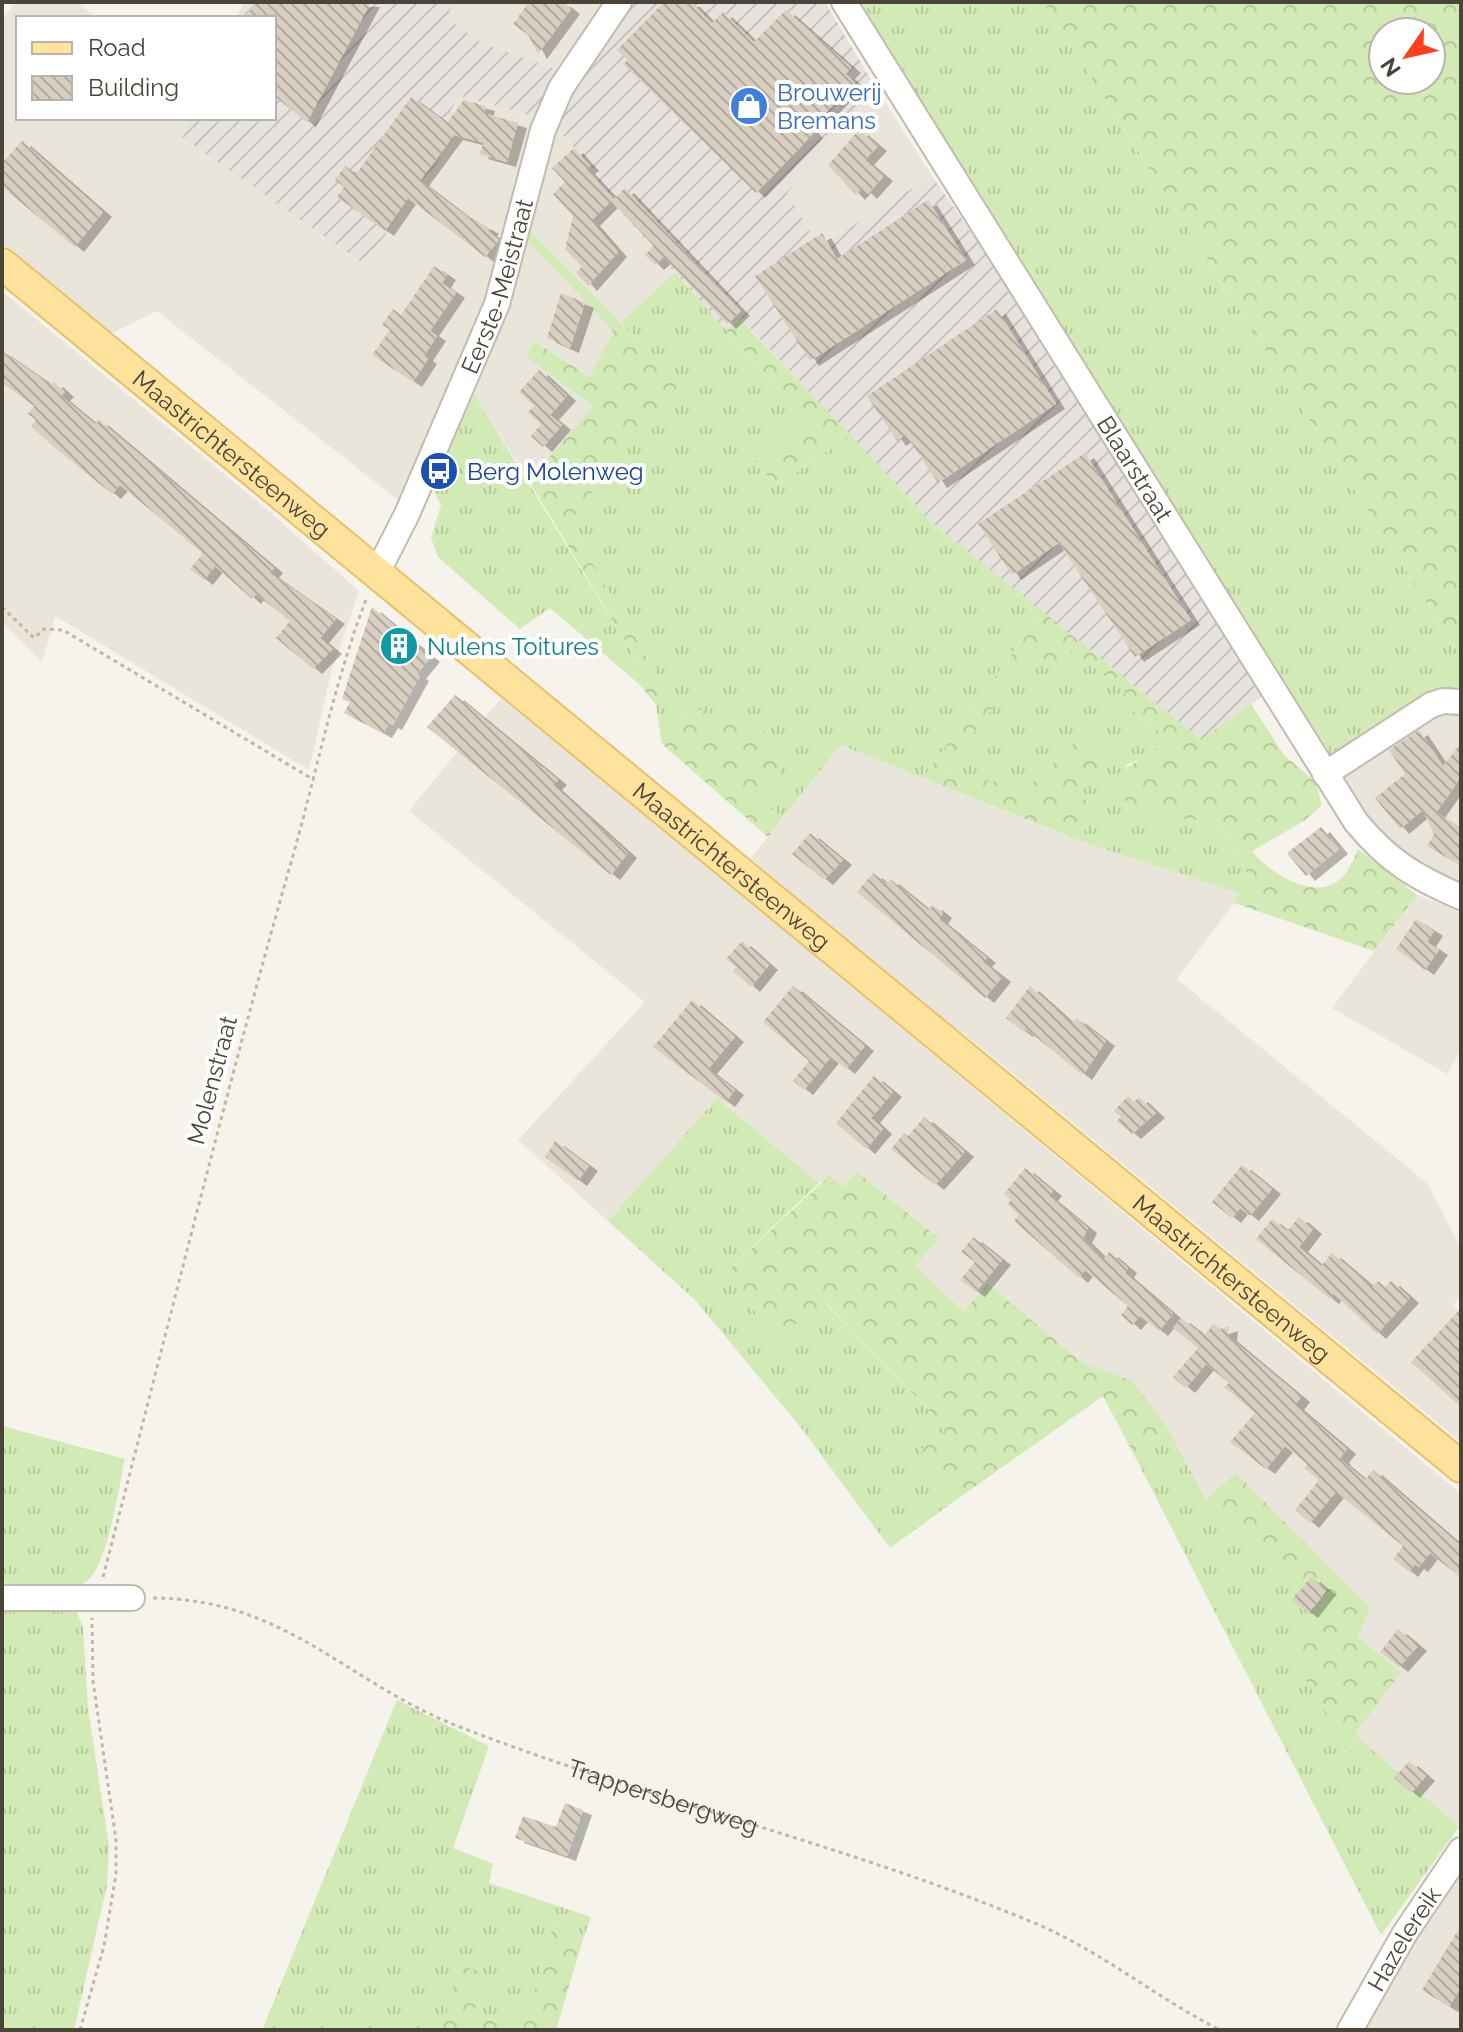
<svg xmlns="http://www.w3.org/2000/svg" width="1463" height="2032" font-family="Raleway,sans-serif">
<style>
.residential{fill:#eae5da}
.industrial{fill:url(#industrial-furrows)}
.grass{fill:url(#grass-tufts)}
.forest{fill:url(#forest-crowns);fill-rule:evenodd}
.building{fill:url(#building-back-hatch);filter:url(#shadow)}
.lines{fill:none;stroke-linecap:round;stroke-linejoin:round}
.minor-casing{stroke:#c2bbae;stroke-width:28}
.major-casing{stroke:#e6c16a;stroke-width:34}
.path{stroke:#c4b79f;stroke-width:3;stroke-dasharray:4 4;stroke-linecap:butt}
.minor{stroke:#fff;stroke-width:24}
.major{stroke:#ffe39c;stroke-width:30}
.labels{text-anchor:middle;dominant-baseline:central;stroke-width:8;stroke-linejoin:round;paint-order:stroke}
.shop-label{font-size:24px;fill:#366cbe;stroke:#fff;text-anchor:start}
.street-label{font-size:24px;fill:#4b4439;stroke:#fff}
.transit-label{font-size:24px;fill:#164399;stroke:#fff;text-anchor:start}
.culture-label{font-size:24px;fill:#0d838f;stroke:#fff;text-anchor:start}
</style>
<defs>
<pattern id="industrial-furrows" width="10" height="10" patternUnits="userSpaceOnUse" patternTransform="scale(2)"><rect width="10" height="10" fill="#e6e2dd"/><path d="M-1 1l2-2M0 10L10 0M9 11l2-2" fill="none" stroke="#c7c3be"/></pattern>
<pattern id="grass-tufts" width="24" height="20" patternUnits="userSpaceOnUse" patternTransform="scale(2)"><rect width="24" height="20" fill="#d2eab5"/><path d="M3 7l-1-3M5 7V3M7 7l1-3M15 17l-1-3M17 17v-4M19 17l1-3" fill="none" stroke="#b6ca9c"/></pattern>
<pattern id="forest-crowns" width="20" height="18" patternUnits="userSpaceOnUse" patternTransform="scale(2)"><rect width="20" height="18" fill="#d2eab5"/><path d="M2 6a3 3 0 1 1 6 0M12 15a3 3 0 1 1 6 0" fill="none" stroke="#b6ca9c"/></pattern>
<pattern id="building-back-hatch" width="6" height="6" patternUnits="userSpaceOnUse" patternTransform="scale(2)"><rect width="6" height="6" fill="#d8cfc1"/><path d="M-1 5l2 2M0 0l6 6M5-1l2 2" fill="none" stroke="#b1aa9e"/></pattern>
<filter id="shadow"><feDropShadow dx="9" dy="5" stdDeviation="0" flood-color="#0004"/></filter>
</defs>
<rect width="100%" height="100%" fill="#f6f3ec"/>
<g class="residential">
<path d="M16 2H78L95 18H18V118H189L182 138 466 121 451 110 460 96 537 117 487 298 398 500 157 311 110 334 2 244V20Z"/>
<path d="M454 2H605L558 70 482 43 445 18Z"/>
<path d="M876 88 932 176 819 248 786 193Z"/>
<path d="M557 129 597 173 600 190 675 273 621 322 529 230Z"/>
<path d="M527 240 613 330 591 377 536 341 526 355 593 406 529 481 474 394 503 323Z"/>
<path d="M2 291 263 506 359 591 330 677 309 770 55 616 42 662 2 622Z"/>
<path d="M501 698 605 781 1461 1494 1459 1827 1416 1790 1410 1793 1393 1777 1397 1772 1354 1734 1401 1672 1358 1637 1236 1474 1206 1499 1168 1429 1133 1381 1083 1363 988 1284 965 1311 914 1266 939 1238 858 1173 843 1187 829 1176 819 1183 717 1098 608 1221 518 1140 645 1002 409 811Z"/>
<path d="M1461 711V884L1412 861 1377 830 1338 776 1436 712Z"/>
<path d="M841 745 1059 833 1241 894 1177 979 1427 1183 1461 1248V1295L1453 1305 1461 1312V1442L962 1032 935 1016 751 858Z"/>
<path d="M1417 895 1461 912V1050L1447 1074 1332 1008Z"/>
<path d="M1461 1865V2030H1363L1414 1934Z"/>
</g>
<g class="industrial">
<path d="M244 2H454L446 18 482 43 558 70 537 117 460 96 451 110 467 122 364 264 182 137 189 118H274V18H236Z"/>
<path d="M631 2H825L876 88 787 193 819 247 932 176 987 255 1263 696 1201 740 932 523 741 319 726 330 600 189 597 173 557 129 582 75Z"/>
</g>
<g class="grass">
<path d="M860 2H1043L1461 657V692L1329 760Z"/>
<path d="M675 273 806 420 755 461 775 486 851 436 932 523 1042 611 923 778 841 745 783 817 761 802 766 773 780 774 692 707 662 744 656 705 662 684 569 522 680 383 621 322Z"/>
<path d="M474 394 645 674 639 684 550 608 520 629 438 557 431 538 441 505 432 487Z"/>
<path d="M1073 649 1126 693 1119 700 1159 732 1163 744 1154 753 1126 765 1148 814 1213 821 1228 837 1249 878 1241 894 1078 840 1099 808 1072 793 1106 758 1027 790 945 771 1036 650Z"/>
<path d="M717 1098 819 1183 725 1273 776 1338 824 1302 947 1429 921 1450 956 1500 890 1548 802 1429 695 1300 608 1221Z"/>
<path d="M2 1426 125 1459C119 1484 107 1573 84 1583 61 1593 27 1585 2 1583Z"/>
<path d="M1168 1429 1222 1529 1236 1516 1306 1581 1291 1600 1318 1603 1330 1612 1350 1752 1361 1740 1398 1773 1394 1778 1410 1793 1416 1789 1459 1827 1381 1935 1133 1453Z"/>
<path d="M2 1606 76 1610 83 1627 88 1708 109 1846 107 1885 74 2030H2Z"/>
<path d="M397 1700 489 1746 453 1848 493 1864 489 1883 591 1917 583 1939 554 1924 523 2029 474 2014 460 1965 442 2030H262Z"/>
</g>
<g class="forest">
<path d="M1043 2H1461V657ZM1431 32V80H1383V32Z"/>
<path d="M529 230 681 383 569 522 662 684 656 705 639 684 645 674 529 481 593 406 526 356 535 341 590 377 613 331 527 240Z"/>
<path d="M740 319 851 436 775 486 755 461 805 419 726 330Z"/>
<path d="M1042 611 1201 740 1251 704 1284 755 1315 781 1322 805 1304 821 1252 851C1268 871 1306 897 1333 884 1346 878 1353 861 1358 849L1417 895 1374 951 1234 903 1249 877 1228 837 1213 821C1179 817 1113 823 1117 774L1163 744 1159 732 1119 700 1125 693 1073 649 1058 671 1036 651 945 771 1027 789 1084 734 1106 758 1073 793 1099 808 1078 840 923 778Z"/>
<path d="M692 707 779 736 781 775 766 774 761 802 783 817 768 837 662 744Z"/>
<path d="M857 1172 939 1238 915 1266 964 1311 988 1284 1083 1363 1133 1381 1168 1429 1133 1453 1103 1396 956 1500 920 1450 947 1429 825 1302 776 1339 725 1273 829 1176 843 1187Z"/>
<path d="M1236 1473 1370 1607 1358 1637 1401 1672 1355 1734 1361 1740 1351 1753 1286 1648 1330 1612 1318 1603 1308 1615 1291 1600 1305 1581 1236 1516 1222 1530 1206 1499Z"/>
<path d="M554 1924 583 1939 556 2030H442L459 1965 482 1972 474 2014 523 2029Z"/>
</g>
<g class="building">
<path d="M255 2H371L307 122 274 96V18H247Z"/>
<path d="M529 2H562L571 9 538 54 528 35 513 24Z"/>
<path d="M664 2H691L712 23 723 12 754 42 786 10 852 68 846 74 855 83 810 129 814 133 756 193 623 64 628 60 617 50Z"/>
<path d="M411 97 447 123 464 100 486 106 484 113 518 123 507 162 479 154 484 143 454 135 420 181 462 213 490 229 488 231 499 240 485 257 408 198 385 231 337 197 344 187 335 180 345 166 356 174Z"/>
<path d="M859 130 878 146 865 160 884 176 868 194 862 188 856 195 828 165Z"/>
<path d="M22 141 103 212 75 247 2 187V163Z"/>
<path d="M574 148 590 166 586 169 614 199 625 188 741 311 727 324 664 257 655 265 645 255 654 246 611 201 591 221 618 252 588 286 576 272 582 267 565 249 573 216 553 194 565 182 552 168Z"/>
<path d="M928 200 966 260 810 361 755 276 822 233 837 259Z"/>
<path d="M434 266 447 275 442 283 456 293 430 331 437 336 424 356 428 359 413 382 372 355 390 330 382 325 393 309 401 315Z"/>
<path d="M561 293 585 303 570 348 547 338Z"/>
<path d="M997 309 1056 404 938 483 906 435 897 441 867 396Z"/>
<path d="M2 351 51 385 54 382 65 392 61 396 95 424 99 420 274 568 270 573 336 619 320 638 333 649 313 669 276 638 290 621 256 594 252 599 215 566 204 580 190 569 202 555 200 551 120 485 112 494 55 448 31 426 36 420 28 414 34 406 2 383Z"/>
<path d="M539 370 567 396 550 415 562 425 543 447 531 436 541 424 528 412 534 406 519 392Z"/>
<path d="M1085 453 1191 620 1135 657 1059 543 1012 575 978 524Z"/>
<path d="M372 607 431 657 417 674 420 676 393 725 389 723 383 733 344 713 350 702 342 699Z"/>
<path d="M455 695 558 780 553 785 628 853 611 875 427 727Z"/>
<path d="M1419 730 1443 766 1461 743V777L1436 813 1461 828V866L1427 846 1434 834 1423 810 1400 829 1375 798 1405 774 1389 750Z"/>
<path d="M1321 827 1339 849 1306 876 1287 853Z"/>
<path d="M810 833 843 860 824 880 792 854Z"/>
<path d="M873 873 887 884 890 879 928 910 933 905 943 913 939 919 987 958 983 962 1002 977 985 998 857 892Z"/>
<path d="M1416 919 1434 931 1427 942 1439 950 1425 970 1396 949Z"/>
<path d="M742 941 769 965 751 987 733 971 736 967 726 959Z"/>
<path d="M793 986 865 1046 846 1069 831 1057 804 1090 793 1081 809 1061 763 1022Z"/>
<path d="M1030 986 1072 1024 1076 1018 1106 1041 1083 1075 1026 1029 1024 1032 1006 1018Z"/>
<path d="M692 1000 735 1037 708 1069 735 1090 726 1102 653 1047Z"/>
<path d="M874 1076 893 1092 871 1118 883 1129 866 1149 836 1123Z"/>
<path d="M1128 1096 1134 1102 1139 1097 1156 1113 1132 1134 1117 1121 1121 1117 1114 1111Z"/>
<path d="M924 1117 965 1152 935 1185 891 1149 904 1133 908 1136Z"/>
<path d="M555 1141 589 1166 578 1181 545 1157Z"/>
<path d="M1242 1165 1272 1189 1250 1216 1240 1208 1232 1218 1212 1202Z"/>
<path d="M1025 1168 1053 1191 1049 1196 1088 1228 1083 1238 1104 1259 1109 1252 1128 1268 1125 1273 1173 1314 1159 1331 1140 1316 1132 1325 1121 1315 1128 1306 1085 1270 1079 1278 1014 1221 1019 1215 1007 1204 1011 1200 1004 1194Z"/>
<path d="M1299 1217 1313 1229 1299 1247 1321 1266 1332 1253 1372 1287 1378 1281 1385 1287 1391 1281 1410 1298 1377 1334 1334 1294 1330 1299 1256 1239 1272 1219 1287 1231Z"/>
<path d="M973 1237 1002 1260 976 1292 960 1280 975 1262 961 1252Z"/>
<path d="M1461 1308V1407L1411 1362Z"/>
<path d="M1181 1318 1204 1336 1213 1324 1220 1329 1229 1326 1228 1336 1301 1397 1295 1405 1347 1449 1340 1458 1342 1461 1365 1480 1373 1470 1461 1546V1578L1430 1553 1419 1567 1415 1564 1409 1572 1393 1559 1403 1546 1336 1492 1310 1523 1295 1510 1319 1480 1304 1468 1307 1464 1285 1446 1266 1469 1230 1442 1255 1413 1224 1387 1229 1383 1206 1364 1186 1388 1173 1377 1198 1348 1173 1328Z"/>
<path d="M1311 1577 1327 1590 1309 1613 1292 1600Z"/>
<path d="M1398 1629 1418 1646 1399 1667 1380 1652Z"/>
<path d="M1409 1761 1426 1776 1411 1793 1394 1778Z"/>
<path d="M565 1803 583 1810 567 1856 515 1838 523 1816 556 1827Z"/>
<path d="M1461 1925V1987L1449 2007 1422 1990Z"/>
</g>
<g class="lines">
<defs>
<g id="minor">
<path id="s2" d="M844 2 1356 822C1388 861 1415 877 1461 897"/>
<path id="s3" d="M376 575 407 514 497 304 543 130 561 88 619 2"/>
<path d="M1325 774 1431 705 1443 701 1461 702"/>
<path d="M2 1598H132"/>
<path id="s4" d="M1350 2030 1405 1933 1461 1850"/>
</g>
<g id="major">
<path id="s5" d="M2 264 1461 1467"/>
</g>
</defs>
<use href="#minor" class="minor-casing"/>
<use href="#major" class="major-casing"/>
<g class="path">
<path d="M2 607 34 638 44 629 63 630 314 780"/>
<path d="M103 1577C166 1336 225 1093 294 852 318 766 335 680 367 597"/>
<path id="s1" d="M153 1598C287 1599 346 1683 460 1727 648 1800 845 1844 1032 1922 1100 1950 1155 1997 1220 2030"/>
<path d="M80 2030 104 1946 116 1874V1840L93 1681 92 1618"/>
</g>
<use href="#minor" class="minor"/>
<use href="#major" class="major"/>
</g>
<defs>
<symbol id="shop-disc" viewBox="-11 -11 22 22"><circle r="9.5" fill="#3f7fe0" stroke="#fff"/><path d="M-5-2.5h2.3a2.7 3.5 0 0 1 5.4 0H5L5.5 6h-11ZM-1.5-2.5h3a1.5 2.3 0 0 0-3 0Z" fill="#fff"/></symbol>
<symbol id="bus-disc" viewBox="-11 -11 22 22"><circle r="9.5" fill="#1a4fb4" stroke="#fff"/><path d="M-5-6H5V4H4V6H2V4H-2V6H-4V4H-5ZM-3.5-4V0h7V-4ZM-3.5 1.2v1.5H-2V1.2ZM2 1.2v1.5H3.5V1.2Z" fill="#fff"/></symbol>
<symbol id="building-disc" viewBox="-11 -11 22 22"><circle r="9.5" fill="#0f9aa8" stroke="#fff"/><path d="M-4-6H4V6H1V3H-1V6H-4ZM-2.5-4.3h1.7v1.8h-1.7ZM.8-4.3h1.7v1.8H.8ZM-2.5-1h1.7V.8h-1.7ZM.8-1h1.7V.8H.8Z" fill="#fff"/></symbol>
</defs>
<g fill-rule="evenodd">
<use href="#shop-disc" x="727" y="84" width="44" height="44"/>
<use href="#bus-disc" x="417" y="449" width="44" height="44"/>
<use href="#building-disc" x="377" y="624" width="44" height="44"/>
</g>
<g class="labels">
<g class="shop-label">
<text x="777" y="92">Brouwerij<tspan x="777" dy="28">Bremans</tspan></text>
</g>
<g class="street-label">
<text stroke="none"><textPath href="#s3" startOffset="314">Eerste-Meistraat</textPath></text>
<text stroke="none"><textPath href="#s5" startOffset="298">Maastrichtersteenweg</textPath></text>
<text stroke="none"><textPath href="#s2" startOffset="550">Blaarstraat</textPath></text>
<text stroke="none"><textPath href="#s5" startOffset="946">Maastrichtersteenweg</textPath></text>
<text transform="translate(212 1080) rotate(-75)">Molenstraat</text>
<text stroke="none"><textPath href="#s5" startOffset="1594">Maastrichtersteenweg</textPath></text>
<text stroke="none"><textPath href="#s1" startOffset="552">Trappersbergweg</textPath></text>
<text stroke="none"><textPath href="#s4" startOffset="106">Hazelereik</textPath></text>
</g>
<g class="transit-label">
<text x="467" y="471">Berg Molenweg</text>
</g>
<g class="culture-label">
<text x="427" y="646">Nulens Toitures</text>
</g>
</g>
<rect width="1463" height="2032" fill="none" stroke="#4b4439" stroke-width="8"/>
<rect x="16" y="16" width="260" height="104" fill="#ffffff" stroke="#b7b4b0" stroke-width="2"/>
<rect x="32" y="42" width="40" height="12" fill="#ffe39c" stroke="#b7b4b0" stroke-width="2"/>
<text x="88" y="56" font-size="24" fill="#4b4439">Road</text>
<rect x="32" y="76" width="40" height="24" fill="url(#building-back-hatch)" stroke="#b7b4b0" stroke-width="2"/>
<text x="88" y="96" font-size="24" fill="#4b4439">Building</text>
<g transform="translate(1407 56) rotate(236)"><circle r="38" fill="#ffffff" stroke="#b7b4b0" stroke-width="2"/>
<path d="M0-6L14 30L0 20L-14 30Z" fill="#fc3f1d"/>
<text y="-12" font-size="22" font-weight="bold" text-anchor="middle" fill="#4b4439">N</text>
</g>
</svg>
